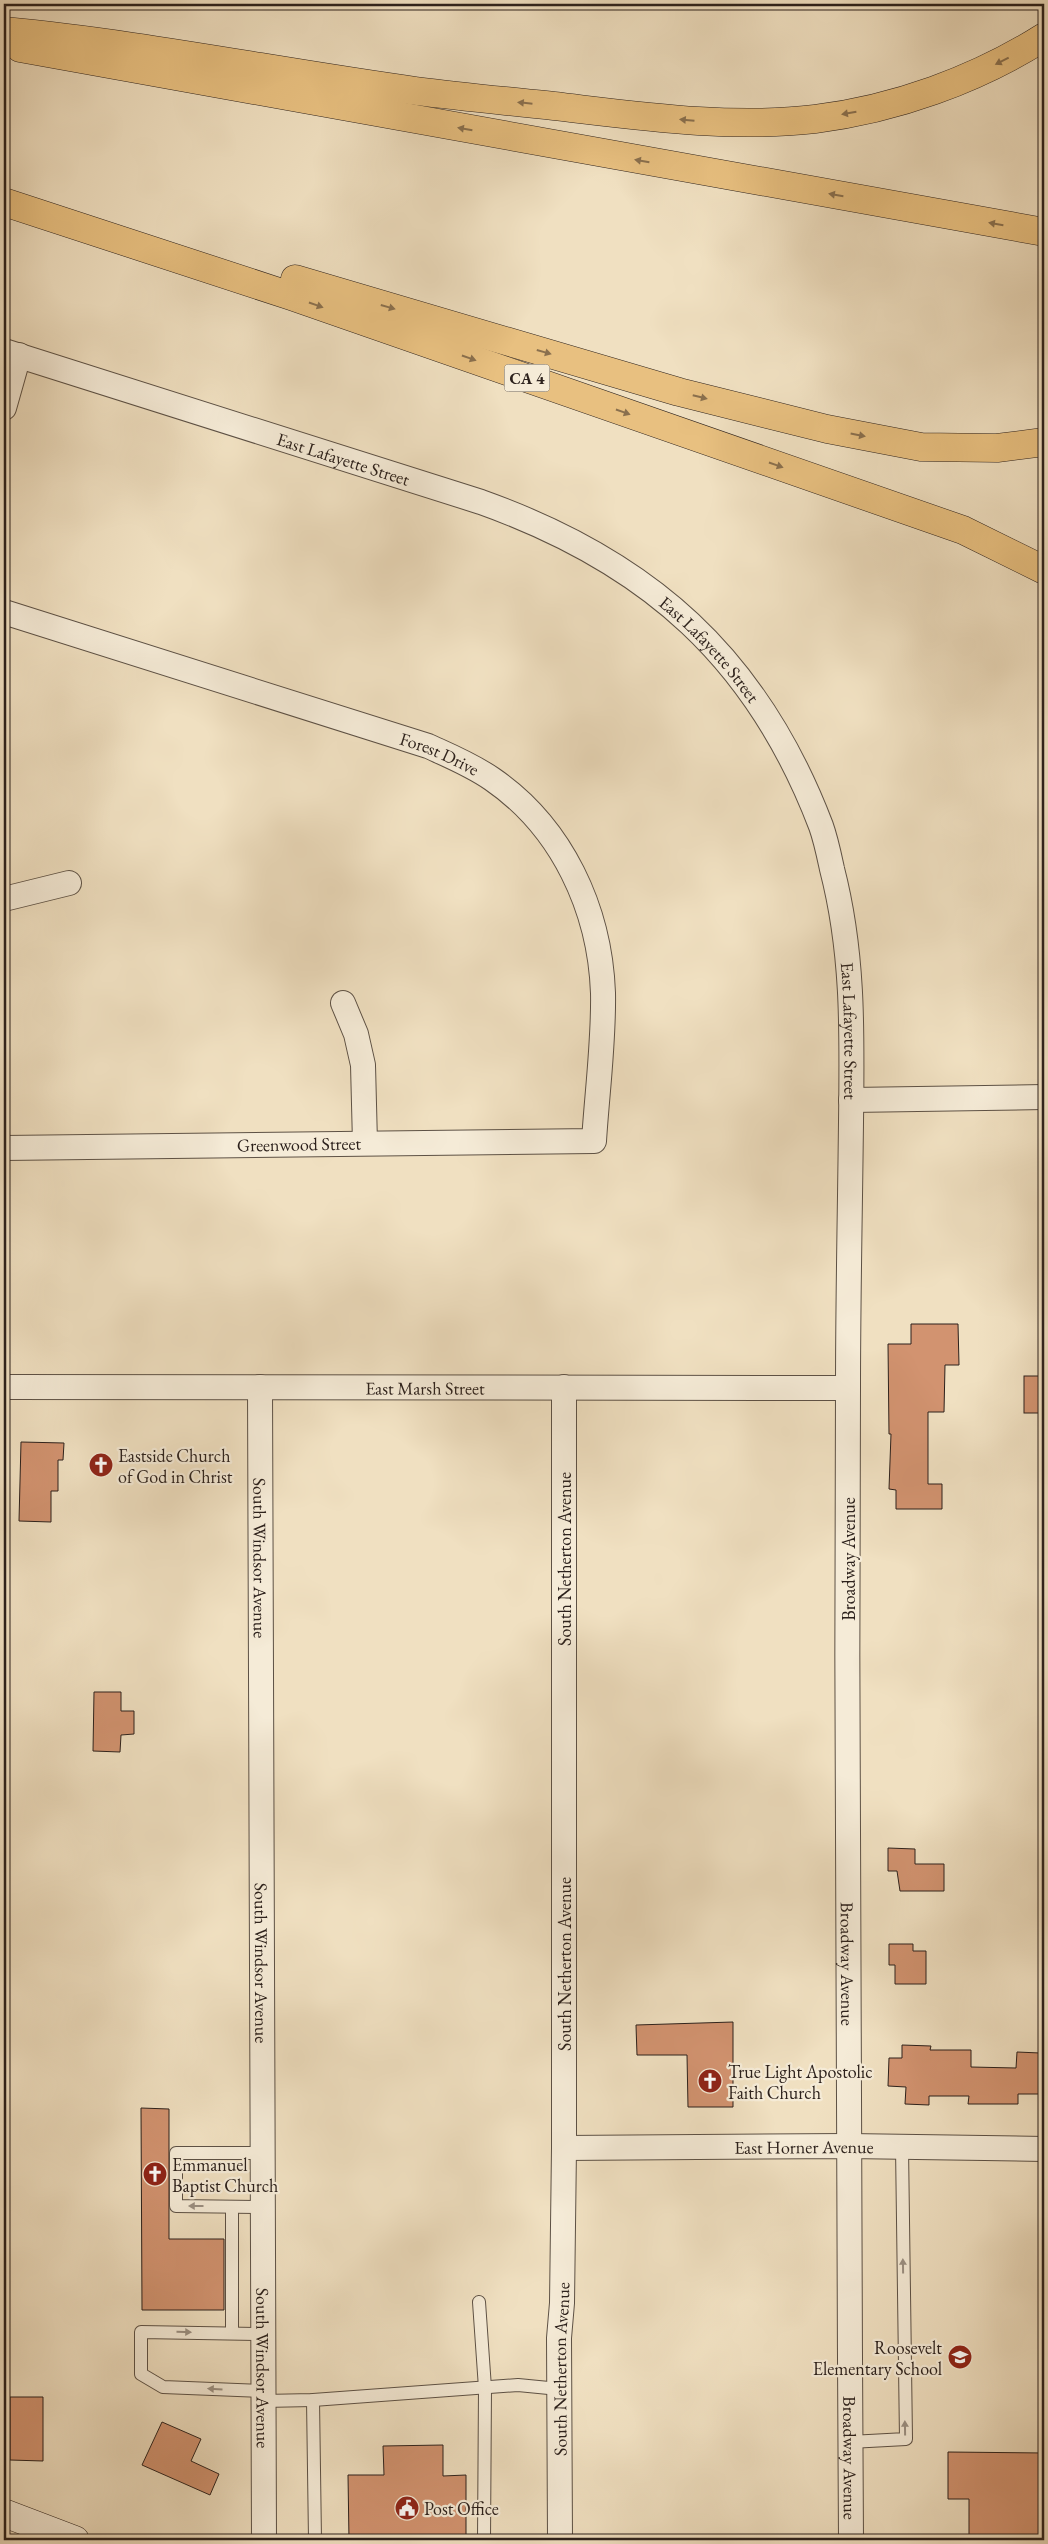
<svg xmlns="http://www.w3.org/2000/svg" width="1048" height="2544" font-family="'EB Garamond',serif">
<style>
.building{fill:#d29370;stroke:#2c211c}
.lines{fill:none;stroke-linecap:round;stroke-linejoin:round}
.lane-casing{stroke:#5d5145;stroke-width:14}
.street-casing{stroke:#5d5145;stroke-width:26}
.secondary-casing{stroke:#2c211c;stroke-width:29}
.highway-casing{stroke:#2c211c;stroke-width:29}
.lane{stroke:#f5ebd7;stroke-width:12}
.street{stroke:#f5ebd7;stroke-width:24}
.secondary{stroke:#f5ebd7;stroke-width:28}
.highway{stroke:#e8c080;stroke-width:28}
.oneway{fill:#8a704e}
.oneway2{fill:#9b9083}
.labels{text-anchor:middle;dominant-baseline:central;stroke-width:4.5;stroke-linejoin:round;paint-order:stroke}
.shield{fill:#f5ebd7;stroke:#685e54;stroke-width:1}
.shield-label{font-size:16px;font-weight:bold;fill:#2c211c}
.street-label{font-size:18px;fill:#2c211c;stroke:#f5ebd7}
.poi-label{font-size:18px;fill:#2c211c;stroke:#f5ebd7;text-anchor:start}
</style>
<rect width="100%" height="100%" fill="#f0e0c1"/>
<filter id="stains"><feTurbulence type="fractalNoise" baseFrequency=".004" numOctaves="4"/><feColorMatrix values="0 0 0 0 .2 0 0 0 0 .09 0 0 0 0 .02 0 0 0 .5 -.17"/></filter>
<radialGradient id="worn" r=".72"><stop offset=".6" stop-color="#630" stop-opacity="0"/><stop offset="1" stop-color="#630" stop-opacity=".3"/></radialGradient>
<g class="building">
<path d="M911 1324H958L959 1365H945L944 1412H928V1484H942V1509H896V1490L889 1489 891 1434H889L888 1344H911Z"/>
<rect x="1024" y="1376" width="20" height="37"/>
<path d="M21 1442 64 1443 63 1460H58V1491H51V1522L19 1521Z"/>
<path d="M94 1692H121V1711H134V1734L121 1735 120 1752 93 1751Z"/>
<path d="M888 1848 915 1849V1864H944V1891H900L897 1871H888Z"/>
<path d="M889 1944H913V1951H926V1984H895V1965H889Z"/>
<path d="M733 2022V2107H688L687 2055H637L636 2025Z"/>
<path d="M902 2045 931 2046 930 2050H971V2067L1016 2068 1017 2052 1040 2053 1039 2094H1018V2104H968L969 2096H929V2105L905 2104 906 2087 888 2086 889 2058H902Z"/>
<path d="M141 2108 169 2109V2239H224V2310H142Z"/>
<path d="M10 2397H43V2461L10 2460Z"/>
<path d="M162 2422 201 2439 191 2461 219 2474 210 2495 142 2465Z"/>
<path d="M443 2445V2476L466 2475V2540H349L348 2475H384L383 2446Z"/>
<path d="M948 2452 1044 2453V2540H969V2499H948Z"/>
</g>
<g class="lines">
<defs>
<g id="lane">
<path d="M263 2153H176V2206L263 2207"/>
<path d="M479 2302 485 2388 484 2540"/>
<path d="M232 2333V2207"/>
<path d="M263 2334 141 2332V2374L163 2387 264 2391"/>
<path d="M313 2400 315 2540"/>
<path d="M263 2401 313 2400 518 2385 559 2389"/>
<path d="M850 2442 906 2439 902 2147"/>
</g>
<g id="street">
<path id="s1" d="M4 351 481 502C649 562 757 658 821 826 826 840 829 855 832 869 854 954 852 1035 851 1122 850 1211 848 1299 848 1388 846 1772 849 2156 851 2540"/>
<path d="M4 408 19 355"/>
<path id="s2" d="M4 612 428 746C450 756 472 765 492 779 562 827 600 909 603 993 604 1041 597 1093 594 1141L4 1148"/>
<path d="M4 899 69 883"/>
<path d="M343 1003 356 1034 363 1065 365 1143"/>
<path d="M851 1100 1044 1097"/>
<path id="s3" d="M4 1387 848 1388"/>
<path id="s4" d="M260 1387 264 2540"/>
<path id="s5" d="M564 2148 849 2146 1044 2149"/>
<path id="s6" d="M560 2540 559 2338 562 2303 564 2148V1387"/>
</g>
<path id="secondary" d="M4 2513 75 2540"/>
<g id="highway">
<path d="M4 31C142 44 278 72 416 91 462 97 508 101 554 106 640 116 728 129 815 119 895 109 976 80 1044 37"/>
<path d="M20 48 1044 232"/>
<path d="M4 202 291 296 963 530 1044 570"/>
<path d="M295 279 679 392 827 429 921 447 997 448 1044 442"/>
</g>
</defs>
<use href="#lane" class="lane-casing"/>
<use href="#street" class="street-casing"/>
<use href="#secondary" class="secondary-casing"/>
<use href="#highway" class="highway-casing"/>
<use href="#lane" class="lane"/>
<use href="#street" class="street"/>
<use href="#secondary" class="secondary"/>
<use href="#highway" class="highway"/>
</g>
<defs><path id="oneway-solid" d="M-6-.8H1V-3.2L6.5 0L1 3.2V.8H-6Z" transform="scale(1.25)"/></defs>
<g class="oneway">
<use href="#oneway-solid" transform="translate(1002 61) rotate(153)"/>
<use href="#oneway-solid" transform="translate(525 103) rotate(-174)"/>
<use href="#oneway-solid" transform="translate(849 113) rotate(170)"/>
<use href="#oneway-solid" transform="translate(687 120) rotate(-175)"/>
<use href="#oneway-solid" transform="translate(465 129) rotate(-170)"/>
<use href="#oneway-solid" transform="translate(642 161) rotate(-170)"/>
<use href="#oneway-solid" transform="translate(836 195) rotate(-170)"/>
<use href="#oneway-solid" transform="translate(996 224) rotate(-170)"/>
<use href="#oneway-solid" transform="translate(316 305) rotate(19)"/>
<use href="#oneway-solid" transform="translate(388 307) rotate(16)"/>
<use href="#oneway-solid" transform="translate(544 352) rotate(16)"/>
<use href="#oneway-solid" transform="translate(469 358) rotate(19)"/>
<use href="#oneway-solid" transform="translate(700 397) rotate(14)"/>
<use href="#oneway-solid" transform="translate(623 412) rotate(19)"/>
<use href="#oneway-solid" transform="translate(858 435) rotate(11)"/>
<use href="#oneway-solid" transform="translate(776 465) rotate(19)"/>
</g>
<g class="oneway2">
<use href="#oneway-solid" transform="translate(196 2206) rotate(-180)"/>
<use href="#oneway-solid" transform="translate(903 2266) rotate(-91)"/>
<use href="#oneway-solid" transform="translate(184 2332) rotate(1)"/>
<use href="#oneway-solid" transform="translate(215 2389) rotate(-177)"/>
<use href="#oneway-solid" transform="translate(905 2428) rotate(-91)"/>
</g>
<defs>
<symbol id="church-disc" viewBox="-11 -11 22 22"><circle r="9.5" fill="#8f2418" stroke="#f5ebd7"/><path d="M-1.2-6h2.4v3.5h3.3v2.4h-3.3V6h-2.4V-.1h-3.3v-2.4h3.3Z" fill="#fff"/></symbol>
<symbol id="school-disc" viewBox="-11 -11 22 22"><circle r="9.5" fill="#8f2418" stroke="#f5ebd7"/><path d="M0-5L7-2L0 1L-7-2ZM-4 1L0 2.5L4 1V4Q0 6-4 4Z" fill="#fff"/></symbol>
<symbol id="civic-disc" viewBox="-11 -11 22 22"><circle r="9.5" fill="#8f2418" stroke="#f5ebd7"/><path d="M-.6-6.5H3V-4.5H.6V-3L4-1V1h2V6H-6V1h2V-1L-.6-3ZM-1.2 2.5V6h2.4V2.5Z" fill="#fff"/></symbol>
</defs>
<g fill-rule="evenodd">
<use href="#church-disc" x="87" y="1451" width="28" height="28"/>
<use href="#church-disc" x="696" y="2067" width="28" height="28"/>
<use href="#church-disc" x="141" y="2160" width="28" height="28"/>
<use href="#school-disc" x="946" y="2343" width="28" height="28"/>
<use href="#civic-disc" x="393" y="2494" width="28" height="28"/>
</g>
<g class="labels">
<rect class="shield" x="504.5" y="364.5" width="45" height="27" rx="4"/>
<g class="shield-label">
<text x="527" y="378">CA 4</text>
</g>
<g class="street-label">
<text stroke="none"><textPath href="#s1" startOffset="356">East Lafayette Street</textPath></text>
<text stroke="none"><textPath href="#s1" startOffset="776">East Lafayette Street</textPath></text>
<text stroke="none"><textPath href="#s2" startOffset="458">Forest Drive</textPath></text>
<text stroke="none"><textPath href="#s1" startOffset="1195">East Lafayette Street</textPath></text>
<text transform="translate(299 1144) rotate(-1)">Greenwood Street</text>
<text stroke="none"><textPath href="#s3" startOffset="421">East Marsh Street</textPath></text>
<text stroke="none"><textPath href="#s4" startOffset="171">South Windsor Avenue</textPath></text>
<text transform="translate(564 1559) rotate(-90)">South Netherton Avenue</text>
<text transform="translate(848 1559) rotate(-90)">Broadway Avenue</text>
<text stroke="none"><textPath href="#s4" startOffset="576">South Windsor Avenue</textPath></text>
<text transform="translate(564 1964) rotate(-90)">South Netherton Avenue</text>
<text stroke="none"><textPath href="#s1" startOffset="2128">Broadway Avenue</textPath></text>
<text stroke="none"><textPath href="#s5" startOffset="240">East Horner Avenue</textPath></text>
<text stroke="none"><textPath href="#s4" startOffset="981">South Windsor Avenue</textPath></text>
<text stroke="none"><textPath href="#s6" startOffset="171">South Netherton Avenue</textPath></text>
<text stroke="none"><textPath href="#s1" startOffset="2622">Broadway Avenue</textPath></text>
</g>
<g class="poi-label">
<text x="118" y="1455">Eastside Church<tspan x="118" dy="21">of God in Christ</tspan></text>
<text x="728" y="2071">True Light Apostolic<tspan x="728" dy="21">Faith Church</tspan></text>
<text x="172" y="2164">Emmanuel<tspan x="172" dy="21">Baptist Church</tspan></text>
<text x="942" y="2347" text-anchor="end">Roosevelt<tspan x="942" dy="21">Elementary School</tspan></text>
<text x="424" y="2508">Post Office</text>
</g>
</g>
<rect width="1048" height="2544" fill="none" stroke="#f0e0c1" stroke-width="20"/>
<rect x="5" y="5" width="1038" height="2534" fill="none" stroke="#2c211c" stroke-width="2.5"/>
<rect x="10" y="10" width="1028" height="2524" fill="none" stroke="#2c211c"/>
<rect width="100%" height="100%" filter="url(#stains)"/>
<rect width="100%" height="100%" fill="url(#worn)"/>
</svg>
